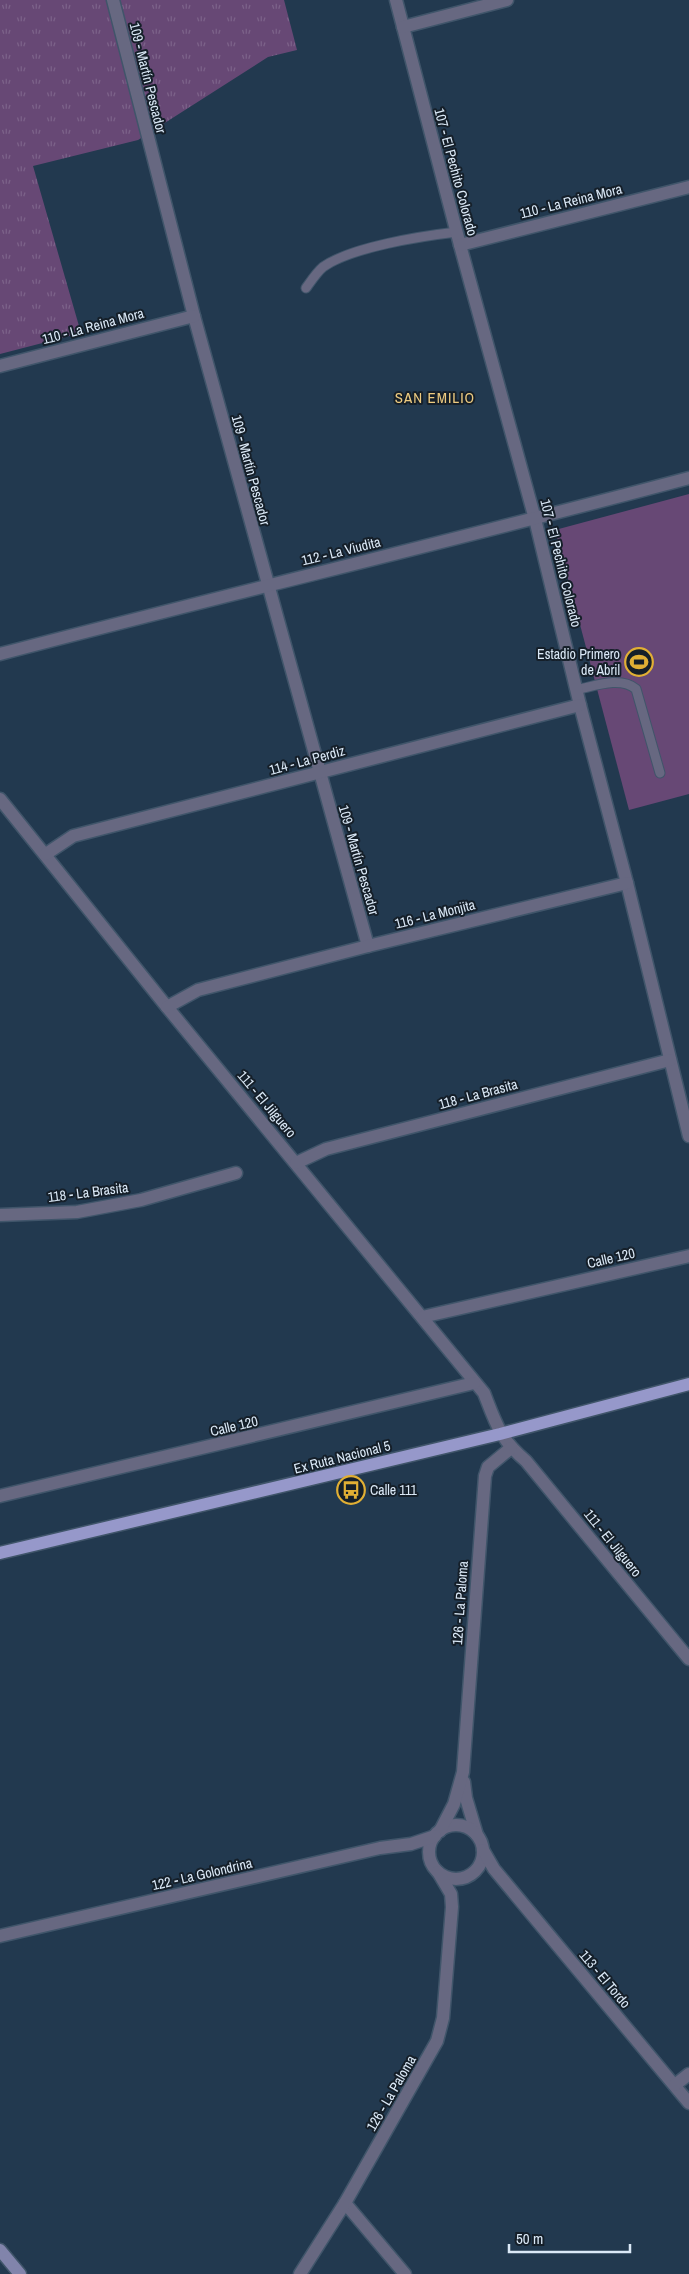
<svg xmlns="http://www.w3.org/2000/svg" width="689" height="2274" font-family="'Archivo Narrow',sans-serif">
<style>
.grass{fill:url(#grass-tufts)}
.pitch{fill:#674875}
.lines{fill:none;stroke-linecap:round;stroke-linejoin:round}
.lane-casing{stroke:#40556a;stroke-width:11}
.street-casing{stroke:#40556a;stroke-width:15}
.secondary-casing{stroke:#40556a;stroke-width:15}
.primary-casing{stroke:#40556a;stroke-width:15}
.lane{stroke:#676881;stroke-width:9}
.street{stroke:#676881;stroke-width:12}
.secondary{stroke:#8184ab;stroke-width:12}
.primary{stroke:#9698ca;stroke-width:12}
.labels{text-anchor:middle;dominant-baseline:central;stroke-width:4;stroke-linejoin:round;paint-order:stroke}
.street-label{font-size:14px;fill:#dbe9f7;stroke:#151f29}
.poi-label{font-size:14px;fill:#dbe9f7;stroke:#151f29;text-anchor:end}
.neighbourhood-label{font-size:15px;letter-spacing:1px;fill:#ecca80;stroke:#151f29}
</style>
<defs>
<pattern id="grass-tufts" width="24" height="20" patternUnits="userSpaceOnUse" patternTransform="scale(1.25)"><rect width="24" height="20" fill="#674875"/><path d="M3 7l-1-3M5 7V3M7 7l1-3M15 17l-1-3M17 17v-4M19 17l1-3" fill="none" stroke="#7c6289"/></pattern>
</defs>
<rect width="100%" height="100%" fill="#22394f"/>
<path class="grass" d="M0 0H284L297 50 268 57 138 140 33 166 81 333 0 354Z"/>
<path class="pitch" d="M689 494V794L629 810 555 530Z"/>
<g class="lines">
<defs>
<g id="lane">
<path d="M306 288C311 281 317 272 323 267 351 247 422 236 457 232"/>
<path d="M576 690C595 686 620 676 636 689L660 773"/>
</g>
<g id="street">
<path d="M113 0 194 316 368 946"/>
<path d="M396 0 460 245 535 519 580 705 627 883 689 1136"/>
<path d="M403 27 507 0"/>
<path d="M460 245 689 187"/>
<path d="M0 366 194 316"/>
<path d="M0 654C229 594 460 539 689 478"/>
<path d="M0 799 167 1007 484 1393C496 1424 500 1439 526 1461L689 1659"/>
<path d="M46 854 73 836 580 705"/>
<path d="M167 1007 198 990 368 946 627 883"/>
<path d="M296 1163 326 1149 670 1060"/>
<path d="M0 1215 77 1212 141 1200 236 1173"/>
<path d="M422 1317 689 1256"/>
<path d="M0 1496 474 1383"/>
<path d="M464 1782 466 1798 477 1835"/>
<circle cx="456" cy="1852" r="27"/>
<path d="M440 1831 454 1804 463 1772 485 1476 488 1467 511 1448"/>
<path d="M483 1850 494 1869 689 2103"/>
<path d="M0 1936 380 1848 411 1844 435 1836"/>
<path d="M675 2085 689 2074"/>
<path d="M345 2203 405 2274"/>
<path d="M300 2274 345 2203 437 2041 443 2018 452 1907 451 1894 438 1872"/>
</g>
<path id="secondary" d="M0 2250 20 2274"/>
<path id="primary" d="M0 1553 500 1434 689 1384"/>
</defs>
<use href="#lane" class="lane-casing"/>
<use href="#street" class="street-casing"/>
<use href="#secondary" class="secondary-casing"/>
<use href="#primary" class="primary-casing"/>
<use href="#lane" class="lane"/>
<use href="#street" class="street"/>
<use href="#secondary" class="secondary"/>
<use href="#primary" class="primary"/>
</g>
<defs>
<symbol id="stadium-ring" viewBox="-11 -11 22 22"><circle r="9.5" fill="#151f29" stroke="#e1af34" stroke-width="1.5"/><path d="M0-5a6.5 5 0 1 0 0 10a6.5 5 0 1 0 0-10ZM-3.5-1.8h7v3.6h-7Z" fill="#e1af34"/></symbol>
<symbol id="bus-ring" viewBox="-11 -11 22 22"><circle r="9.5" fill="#151f29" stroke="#e1af34" stroke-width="1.5"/><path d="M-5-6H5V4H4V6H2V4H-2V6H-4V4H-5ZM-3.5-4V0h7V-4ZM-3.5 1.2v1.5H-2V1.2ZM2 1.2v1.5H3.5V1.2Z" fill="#e1af34"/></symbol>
</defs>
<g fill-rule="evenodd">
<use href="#stadium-ring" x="623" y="646" width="32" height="32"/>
<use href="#bus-ring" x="335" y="1474" width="32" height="32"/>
</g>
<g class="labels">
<g class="street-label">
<text transform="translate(148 78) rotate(76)">109 - Martín Pescador</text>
<text transform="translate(456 172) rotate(75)">107 - El Pechito Colorado</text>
<text transform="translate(571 201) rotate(-14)">110 - La Reina Mora</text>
<text transform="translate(93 326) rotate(-15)">110 - La Reina Mora</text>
<text transform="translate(251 470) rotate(75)">109 - Martín Pescador</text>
<text transform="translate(341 551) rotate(-14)">112 - La Viudita</text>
<text transform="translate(561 563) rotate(76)">107 - El Pechito Colorado</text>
<text transform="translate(307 760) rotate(-15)">114 - La Perdiz</text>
<text transform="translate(359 860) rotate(74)">109 - Martín Pescador</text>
<text transform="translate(435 914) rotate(-14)">116 - La Monjita</text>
<text transform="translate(478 1094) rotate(-15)">118 - La Brasita</text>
<text transform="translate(267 1104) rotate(50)">111 - El Jilguero</text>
<text transform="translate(88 1192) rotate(-7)">118 - La Brasita</text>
<text transform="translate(611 1258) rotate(-13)">Calle 120</text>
<text transform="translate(234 1426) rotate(-13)">Calle 120</text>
<text transform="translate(342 1457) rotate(-14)">Ex Ruta Nacional 5</text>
<text transform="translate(613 1543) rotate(51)">111 - El Jilguero</text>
<text transform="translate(460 1603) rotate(-86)">126 - La Paloma</text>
<text transform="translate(202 1874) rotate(-13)">122 - La Golondrina</text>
<text transform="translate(605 1979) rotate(50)">113 - El Tordo</text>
<text transform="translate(391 2093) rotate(-60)">126 - La Paloma</text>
</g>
<g class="poi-label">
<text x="620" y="654">Estadio Primero<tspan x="620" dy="16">de Abril</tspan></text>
<text x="370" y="1490" text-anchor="start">Calle 111</text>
</g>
<g class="neighbourhood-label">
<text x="435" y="397">SAN EMILIO</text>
</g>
</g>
<path d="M509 2244v8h121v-8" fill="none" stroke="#dbe9f7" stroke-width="2.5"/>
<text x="516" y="2244" font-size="15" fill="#dbe9f7" stroke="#151f29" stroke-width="4" paint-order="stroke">50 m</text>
</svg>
